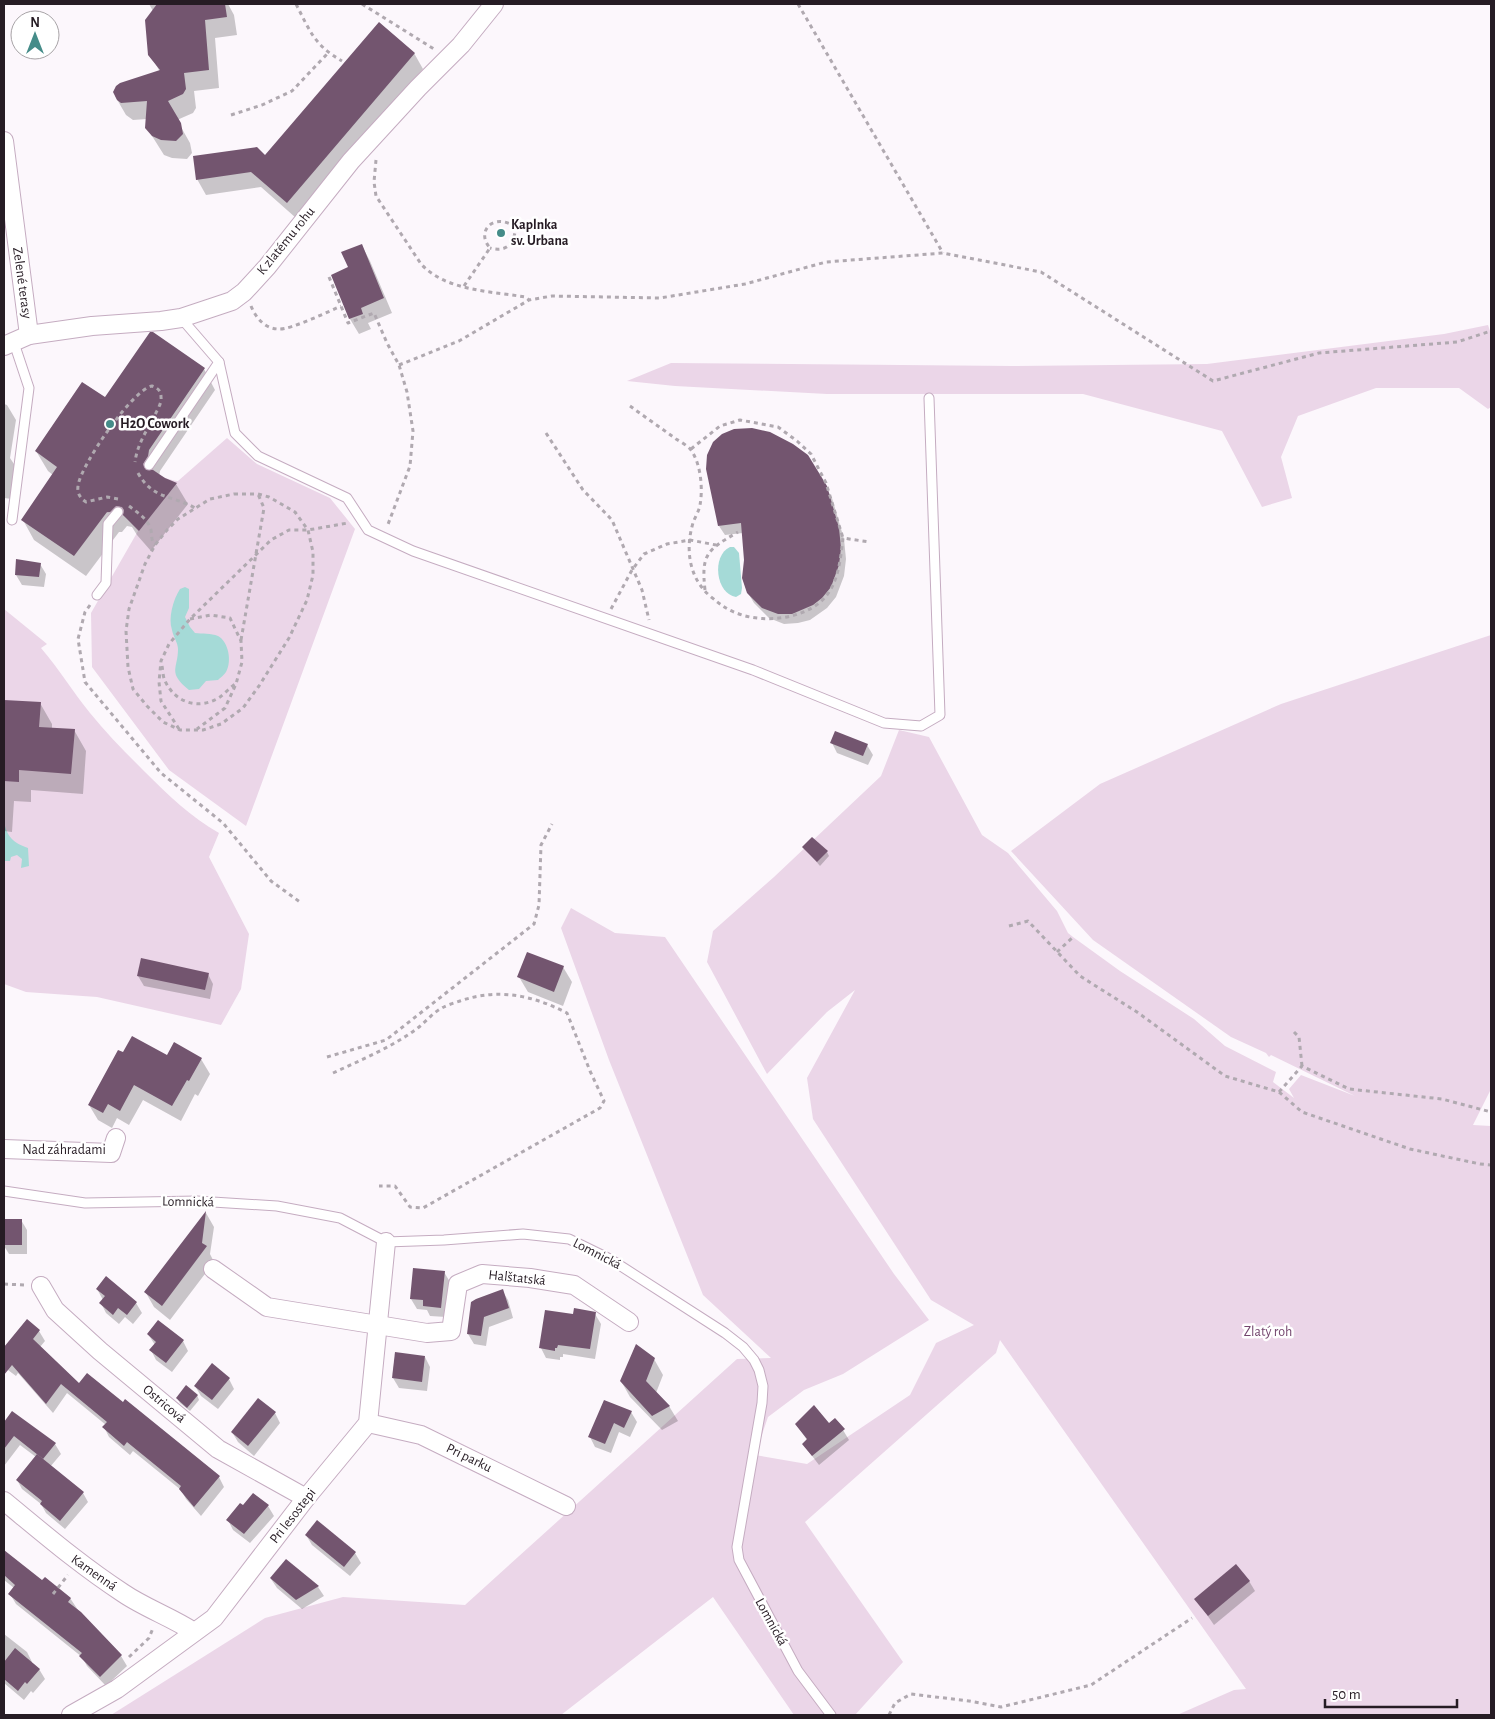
<svg xmlns="http://www.w3.org/2000/svg" width="1495" height="1719" font-family="'Alegreya Sans',sans-serif">
<style>
.green{fill:#ebd6e8}
.water{fill:#a5dad7}
.shadow{fill:#0003}
.building{fill:#73556f}
.lines{fill:none;stroke-linecap:round;stroke-linejoin:round}
.lane-casing{stroke:#c5acc1;stroke-width:11}
.street-casing{stroke:#c5acc1;stroke-width:20}
.path{stroke:#b0a9b0;stroke-width:3;stroke-dasharray:4 4;stroke-linecap:butt}
.lane{stroke:#fff;stroke-width:9}
.street{stroke:#fff;stroke-width:18}
.poi-dot{fill:#458c89;stroke:#fff;stroke-width:2}
.labels{text-anchor:middle;dominant-baseline:central;stroke-width:5;stroke-linejoin:round;paint-order:stroke}
.poi-label{font-size:14px;font-weight:bold;fill:#261c24;stroke:#fff;text-anchor:start}
.street-label{font-size:14px;fill:#261c24;stroke:#fff}
.park-label{font-size:14px;fill:#73456d;stroke:#fff}
</style>
<rect width="100%" height="100%" fill="#fcf7fc"/>
<g class="green">
<path d="M1488 325 1491 334V407L1488 409 1459 388H1376L1298 416 1281 457 1292 498 1262 507 1222 431 1083 394H827L675 386 627 381 671 363 1013 366 1207 364 1444 334Z"/>
<path d="M227 438 257 464 330 498 355 529 246 826 169 770 92 667 91 613 138 531C129 520 122 509 106 513L149 450C145 469 161 479 178 481Z"/>
<path d="M4 609 47 644 41 648C59 669 73 692 90 713 107 734 126 753 145 772 168 795 191 817 219 833L209 857 249 934 241 989 221 1025 97 997 26 992 4 984Z"/>
<path d="M1491 635V1089L1473 1125 1491 1126V1715H1177L1234 1690 1246 1689 1000 1340 996 1353 805 1522 903 1662 855 1715H794L713 1597 561 1715H111L265 1618 343 1597 465 1605 737 1359 771 1358 703 1295 609 1060 561 928 571 908 615 933 665 937 894 1274 929 1320 843 1374 804 1390 768 1417 755 1455 807 1464 910 1395 936 1343 974 1325 931 1300 813 1119 807 1078 855 990 827 1012 767 1074 707 962 713 931 774 877 881 776 899 730 929 737 982 835 1008 853 1057 911 1068 933 1073 937 1120 971 1194 1019 1225 1046 1276 1072 1273 1082 1294 1098 1289 1089 1301 1075 1355 1096 1271 1055 1269 1057 1266 1053 1231 1037 1093 940 1011 851 1100 784 1281 704Z"/>
</g>
<g class="water">
<path d="M730 547H734L739 553 742 588 741 594 736 597C716 594 711 556 730 547Z"/>
<path d="M185 587 189 589V608L185 617 190 627 195 633C202 634 211 633 218 636 229 642 232 662 226 672 224 675 220 678 218 680L206 681 199 689 189 690C167 672 178 669 178 649 178 643 173 636 172 630 168 618 173 600 180 589Z"/>
<path d="M4 820C6 837 14 843 28 848L29 866 21 868 22 859 17 855 11 857 10 861H4Z"/>
</g>
<g class="shadow">
<path d="M149 4H228L234 15 237 35 215 38 219 88 194 91 196 108 193 113 177 120 190 143 192 153 187 159 172 158 164 155 147 128V119L133 120 126 115 115 96 160 72 150 54 153 11Z"/>
<path d="M414 53 423 69 296 218 261 187 206 195 197 179 266 156Z"/>
<path d="M362 246 370 261 392 313 368 323 371 329 359 334 350 319 332 275 349 268Z"/>
<path d="M204 369 215 390 160 471 159 476 176 484 188 504 151 551 137 535 132 527 127 526 122 532H119L86 576 34 540 23 520 53 475 48 471 36 451 105 399Z"/>
<path d="M4 404 7 405 16 420 10 458 20 473 12 499 4 498Z"/>
<path d="M807 456 832 498 844 539 846 559 844 576 836 597 827 608 810 620 798 623 784 624 769 618 754 603 748 593 743 533 725 535 719 526Z"/>
<path d="M40 564 46 574 44 587 22 585 16 575Z"/>
<path d="M40 703 52 724V729L74 730 86 751 83 794 31 790V802L14 801 12 832 4 831V705Z"/>
<path d="M832 743 867 745 873 755 868 765 837 753Z"/>
<path d="M804 847 827 852 829 856 820 866Z"/>
<path d="M563 967 572 982 563 1006 528 992 519 977Z"/>
<path d="M208 974 213 984 210 999 144 986 138 976Z"/>
<path d="M123 1054 201 1059 210 1074 198 1096 195 1094 181 1121 143 1100 129 1125 117 1118 112 1128 98 1120 89 1105Z"/>
<path d="M206 1213 214 1227 210 1254 214 1262 170 1320 154 1307 146 1293Z"/>
<path d="M4 1220H21L27 1230V1254H9L4 1246Z"/>
<path d="M444 1272 450 1282 446 1317 430 1316 427 1310 417 1309 411 1299Z"/>
<path d="M106 1278 136 1303 142 1313 133 1324 125 1317 119 1324 106 1313 101 1303 103 1300 97 1289Z"/>
<path d="M502 1290 508 1300 513 1318 489 1327 486 1346 474 1344 468 1334Z"/>
<path d="M595 1314 601 1324 595 1359 563 1354V1357H560V1360L546 1358 541 1348 574 1316Z"/>
<path d="M27 1321 39 1331 45 1341 40 1347 79 1385 219 1477 224 1487 201 1516 186 1499 181 1490 133 1451 130 1455 109 1437 104 1427 106 1425 67 1393 53 1413 18 1373 16 1376 4 1367V1349Z"/>
<path d="M148 1334 183 1341 188 1351 172 1372 156 1360 151 1350 155 1345Z"/>
<path d="M425 1357 430 1367 427 1391 399 1388 393 1378Z"/>
<path d="M654 1359 663 1375 656 1393 669 1406 678 1421 662 1430 630 1397 621 1381Z"/>
<path d="M229 1379 234 1389 218 1409 201 1396 195 1386Z"/>
<path d="M197 1395 199 1400 190 1411 180 1403 177 1398Z"/>
<path d="M631 1412 637 1422 630 1437 619 1432 611 1453 595 1447 590 1437Z"/>
<path d="M12 1413 55 1444 61 1454 50 1467 83 1493 88 1502 65 1529 46 1513 41 1504 22 1489 17 1480 36 1457 20 1445 4 1466V1424Z"/>
<path d="M275 1413 280 1423 254 1456 238 1442 232 1432Z"/>
<path d="M796 1424 829 1425 843 1430 849 1440 819 1465 803 1444 807 1440Z"/>
<path d="M254 1494 268 1506 274 1516 250 1543 233 1530 228 1520 243 1507Z"/>
<path d="M306 1535 355 1553 361 1563 350 1576 312 1545Z"/>
<path d="M4 1551 42 1582 70 1598 80 1613 121 1656 127 1666 106 1686 87 1666 82 1657 16 1604 10 1594 14 1588 4 1580Z"/>
<path d="M286 1560 318 1587 324 1596 302 1609 277 1588 271 1579Z"/>
<path d="M1249 1581 1255 1591 1214 1625 1196 1599Z"/>
<path d="M4 1634 27 1652 32 1662 31 1663 39 1669 45 1679 33 1693 31 1691 24 1700 4 1683Z"/>
</g>
<g class="building">
<path d="M157 4H225L227 17 205 20 209 70 184 73 186 89 183 94 168 101 181 123 183 134 176 141 161 140 152 136 145 128 147 101 121 103 117 100 113 92 116 86 120 83 160 70 148 55 145 20Z"/>
<path d="M379 22 415 53 287 203 251 172 196 180 193 156 257 147 265 155Z"/>
<path d="M362 244 384 298 361 308 363 314 349 319 331 275 348 267 341 252Z"/>
<path d="M150 332H153L205 368 149 450 148 456 143 464 146 470H153L165 478 177 483 139 531 123 515 124 510 122 507 116 506 110 512H107L74 556 21 520 57 467 35 451 82 382 105 397Z"/>
<path d="M752 428 770 432 793 444 808 455 827 486 839 528 841 548 839 565 831 587 822 598 813 605 792 614H778L762 608 747 593 742 578 744 560 741 523 718 526 706 469 707 455 713 442 722 434 734 429Z"/>
<path d="M16 559 41 563 39 577 15 575Z"/>
<path d="M4 700 41 702 39 727 75 729 71 774 19 770V782L4 781Z"/>
<path d="M835 731 868 744 863 756 830 743Z"/>
<path d="M812 837 828 851 817 862 802 847Z"/>
<path d="M527 952 564 966 554 992 517 977Z"/>
<path d="M141 958 209 973 205 990 137 976Z"/>
<path d="M132 1036 167 1055 174 1042 202 1058 189 1081 187 1080 172 1106 134 1085 120 1111 108 1104 103 1113 88 1105 118 1050 123 1052Z"/>
<path d="M206 1211 202 1243 207 1246 162 1306 144 1292Z"/>
<rect x="4" y="1219" width="18" height="26"/>
<path d="M413 1268 445 1271 441 1308 423 1306V1300L410 1299Z"/>
<path d="M106 1276 137 1302 127 1315 118 1308 113 1315 99 1303 105 1296 96 1289Z"/>
<path d="M503 1289 509 1308 484 1317 481 1336 467 1334 471 1302 476 1299Z"/>
<path d="M574 1308 596 1312 590 1349 558 1345 557 1348H555V1351L539 1348 545 1310 573 1314Z"/>
<path d="M27 1319 40 1330 33 1339 79 1383 87 1373 123 1402 125 1399 220 1476 194 1507 179 1489 181 1486 127 1442 124 1446 102 1427 107 1422 61 1384 46 1404 12 1365 4 1375V1347Z"/>
<path d="M158 1320 184 1340 166 1363 149 1350 156 1342 147 1334Z"/>
<path d="M636 1344 655 1358 646 1381 670 1406 652 1416 620 1381Z"/>
<path d="M395 1352 425 1356 422 1382 392 1378Z"/>
<path d="M212 1363 230 1378 212 1400 194 1386Z"/>
<path d="M186 1385 198 1395 187 1408 176 1398Z"/>
<path d="M258 1398 276 1412 248 1446 231 1432Z"/>
<path d="M604 1400 632 1411 624 1428 614 1423 605 1444 588 1437Z"/>
<path d="M814 1405 829 1423 835 1418 845 1429 812 1456 802 1444 807 1439 795 1424Z"/>
<path d="M12 1411 56 1443 43 1459 14 1436 4 1449V1422Z"/>
<path d="M37 1454 84 1492 60 1521 40 1504 42 1501 16 1480Z"/>
<path d="M253 1493 269 1505 244 1534 226 1520 240 1503 243 1505Z"/>
<path d="M317 1520 356 1552 344 1567 305 1535Z"/>
<path d="M4 1550 42 1580 45 1577 71 1598 68 1602 81 1612 122 1655 100 1677 79 1656 82 1653 8 1594 15 1585 4 1575Z"/>
<path d="M286 1559 319 1586 296 1600 270 1578Z"/>
<path d="M1236 1564 1250 1581 1208 1616 1194 1599Z"/>
<path d="M15 1648 40 1669 27 1684 25 1682 18 1691 4 1679V1662Z"/>
</g>
<g class="lines">
<defs>
<g id="lane">
<path d="M181 318 219 362 235 433 258 456 347 498 368 530 413 551 753 670 884 723 921 726 940 715 929 398"/>
<path d="M149 465 219 362"/>
<path d="M12 520 29 388 14 343"/>
<path d="M97 595 106 583 108 524 118 512"/>
<path d="M4 1191 85 1203 197 1201 277 1206 340 1218 386 1242 444 1240 523 1234 569 1239 610 1259 725 1333 743 1347 754 1360 759 1370 763 1386 762 1403 737 1547 739 1560 798 1671 831 1715"/>
</g>
<g id="street">
<path d="M4 141 29 335"/>
<path d="M4 346 29 335 92 326 161 321 181 318 232 301 244 292 267 267 351 161 418 88 461 45 494 4"/>
<path d="M4 1149 111 1153 116 1138"/>
<path d="M213 1269 267 1307 427 1333 451 1331 458 1284 482 1274 530 1278 574 1285 629 1322"/>
<path d="M41 1286 55 1310 100 1351 218 1449 306 1498"/>
<path d="M368 1423 421 1435 566 1506"/>
<path d="M4 1501C43 1533 80 1565 123 1593 145 1608 171 1617 194 1632"/>
<path d="M71 1715 117 1689 214 1618 306 1498 368 1423 386 1242"/>
</g>
</defs>
<use href="#lane" class="lane-casing"/>
<use href="#street" class="street-casing"/>
<g class="path">
<path d="M296 4C310 31 314 45 342 61"/>
<path d="M362 4 434 49"/>
<path d="M798 4 943 253"/>
<path d="M231 115 262 105 292 91 328 53"/>
<path d="M376 160 374 182 376 196 421 264C446 291 490 291 525 297L529 300"/>
<path d="M329 277 348 323 374 313 387 343 399 365 407 392 413 431 410 466 387 527"/>
<path d="M464 286 490 248C476 232 492 215 510 224L515 232C513 246 504 252 490 248"/>
<path d="M251 306C256 318 265 329 279 329 290 330 330 311 341 306"/>
<path d="M399 365 459 341 529 300 552 296 660 298 745 284 826 262 943 253 1041 272 1213 381 1319 353 1457 342 1491 331"/>
<path d="M630 406C645 417 661 428 676 439 681 442 688 446 691 450 701 464 703 489 700 505 699 511 695 517 693 523 685 549 689 578 710 596 722 606 727 610 742 615 765 622 795 619 815 606 838 591 840 563 843 538L869 542"/>
<path d="M546 433 583 490 612 520 642 590 649 620"/>
<path d="M691 449 720 426 740 420 778 427 797 441 811 454 826 483 843 538"/>
<path d="M138 473C153 500 173 495 195 508"/>
<path d="M234 494H258L269 497 295 512 308 530 313 552V575L307 600 289 638 259 686 243 708 221 724 203 730H180L163 722 147 706 133 689 128 667 126 631 129 609 145 564 155 545 167 530 178 519 210 499Z"/>
<path d="M118 499 107 497 86 502C80 498 77 493 78 486 80 466 133 389 152 386 158 388 161 391 161 397 162 403 157 410 155 415 147 430 137 445 135 462"/>
<path d="M129 506C138 513 148 519 151 530 152 536 151 541 155 545"/>
<path d="M705 590C701 554 707 550 738 532"/>
<path d="M90 605 85 612 78 639 85 682 161 773 223 823 271 881 300 902"/>
<path d="M611 609 632 570 644 554 667 544 690 540 716 545"/>
<path d="M190 619 211 615 230 618 241 641 242 662 236 684 225 708 197 729"/>
<path d="M241 640 264 508 258 494"/>
<path d="M162 666C163 671 163 677 165 681 176 704 200 710 220 697 225 693 230 688 235 684"/>
<path d="M179 729 161 701 159 682 161 661 169 644 190 619 271 540 289 530H308L348 523"/>
<path d="M1009 926 1028 921 1080 976 1137 1012 1225 1076 1279 1092 1302 1112 1410 1149 1480 1164 1491 1165"/>
<path d="M1057 952 1073 937"/>
<path d="M1294 1032 1299 1037 1302 1066"/>
<path d="M327 1057 386 1040 534 924 539 905 541 845 552 824"/>
<path d="M333 1073C361 1060 390 1048 415 1030 424 1024 432 1013 442 1008 447 1005 454 1003 460 1001 498 988 532 995 567 1013L590 1071 604 1101 600 1108 423 1208 410 1207 395 1186H379"/>
<path d="M1279 1092 1302 1066 1349 1089 1442 1099 1491 1112"/>
<path d="M4 1284 25 1285"/>
<path d="M53 1594 68 1575"/>
<path d="M129 1657 149 1638 153 1628"/>
<path d="M889 1715 895 1703 911 1694 969 1701 1001 1707 1091 1685 1192 1618"/>
</g>
<use href="#lane" class="lane"/>
<use href="#street" class="street"/>
</g>
<g class="poi-dot">
<circle cx="501" cy="233" r="5"/>
<circle cx="110" cy="424" r="5"/>
</g>
<g class="labels">
<g class="poi-label">
<text x="511" y="225">Kaplnka<tspan x="511" dy="16">sv. Urbana</tspan></text>
<text x="120" y="424">H2O Cowork</text>
</g>
<g class="street-label">
<text transform="translate(286 241) rotate(-51)">K zlatému rohu</text>
<text transform="translate(22 283) rotate(82)">Zelené terasy</text>
<text x="64" y="1150">Nad záhradami</text>
<text transform="translate(188 1202) rotate(1)">Lomnická</text>
<text transform="translate(597 1254) rotate(27)">Lomnická</text>
<text transform="translate(517 1278) rotate(6)">Halštatská</text>
<text transform="translate(164 1404) rotate(40)">Ostricová</text>
<text transform="translate(469 1458) rotate(26)">Pri parku</text>
<text transform="translate(293 1516) rotate(-52)">Pri lesostepi</text>
<text transform="translate(94 1573) rotate(35)">Kamenná</text>
<text transform="translate(771 1622) rotate(61)">Lomnická</text>
</g>
<g class="park-label">
<text x="1268" y="1332">Zlatý roh</text>
</g>
</g>
<rect width="1495" height="1719" fill="none" stroke="#261c24" stroke-width="10"/>
<g transform="translate(35 35)"><circle r="24" fill="#ffffff" stroke="#a8a4a7"/>
<path d="M0-4L9 19L0 12L-9 19Z" fill="#458c89"/>
<text y="-8" font-size="14" font-weight="bold" text-anchor="middle" fill="#261c24">N</text>
</g>
<path d="M1325 1699v8h132v-8" fill="none" stroke="#261c24" stroke-width="2.5"/>
<text x="1332" y="1699" font-size="15" fill="#261c24" stroke="#ffffff" stroke-width="4" paint-order="stroke">50 m</text>
</svg>
